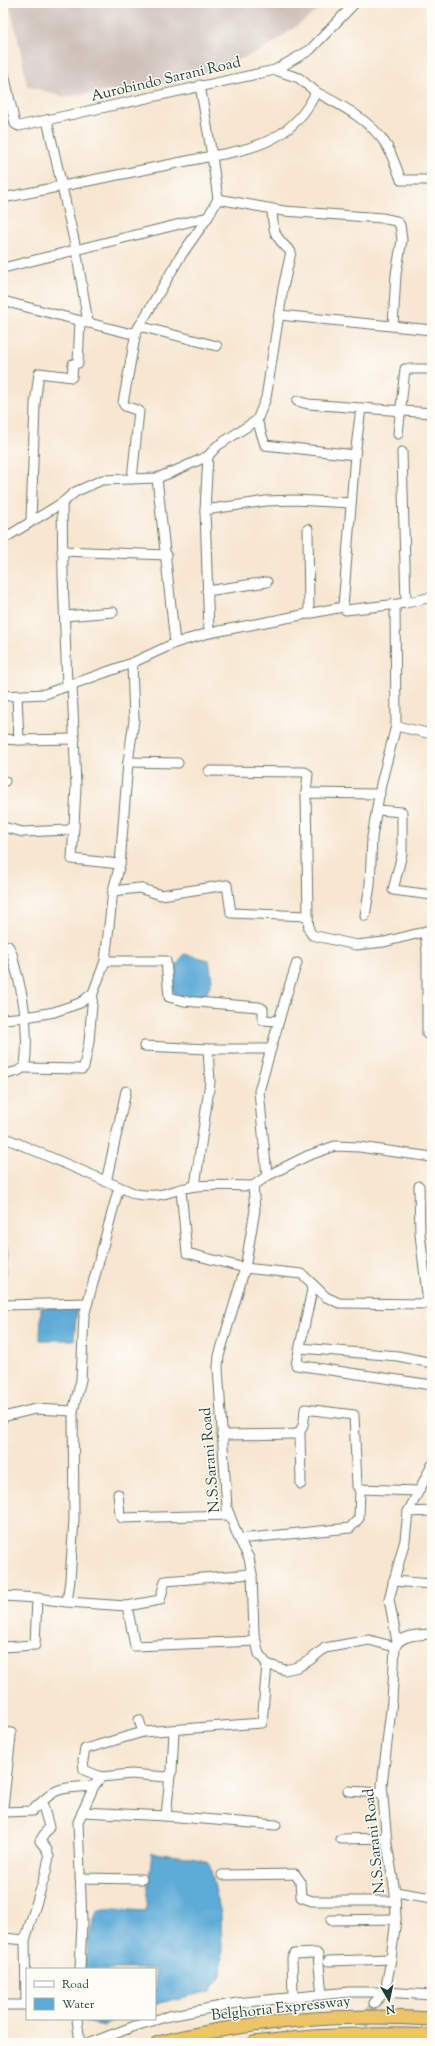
<svg xmlns="http://www.w3.org/2000/svg" width="435" height="2046" font-family="'Sorts Mill Goudy',serif">
<style>
.industrial{fill:#cec1ba}
.water{fill:#5dabd7;stroke:#3e7486}
.lines{fill:none;stroke-linecap:round;stroke-linejoin:round}
.minor-tunnel{stroke:#ccc4b1;stroke-width:9;stroke-dasharray:9 4.5;stroke-linecap:butt}
.minor-casing{stroke:#6b786b;stroke-width:11}
.highway-casing{stroke:#6b786b;stroke-width:15}
.minor{stroke:#fff;stroke-width:9}
.highway{stroke:#eec469;stroke-width:13}
.labels{text-anchor:middle;dominant-baseline:central;stroke-width:3;stroke-linejoin:round;paint-order:stroke}
.street-label{font-size:15px;fill:#1f3d34;stroke:#fdfcf7}
</style>
<rect width="100%" height="100%" fill="#fdfcf7"/>
<filter id="ink" filterUnits="userSpaceOnUse"><feTurbulence type="fractalNoise" baseFrequency=".025" numOctaves="2"/><feDisplacementMap in="SourceGraphic" scale="8" xChannelSelector="R" yChannelSelector="G"/><feConvolveMatrix kernelMatrix="1 2 1 2 8 2 1 2 1" color-interpolation-filters="sRGB"/></filter>
<filter id="wash" filterUnits="userSpaceOnUse"><feTurbulence type="fractalNoise" baseFrequency=".012" numOctaves="4" result="noise"/><feDisplacementMap in="SourceGraphic" scale="16" xChannelSelector="R" yChannelSelector="G"/><feGaussianBlur stdDeviation="0.9" result="paint"/><feColorMatrix in="noise" values="0 0 0 0 0 0 0 0 0 0 0 0 0 0 0 0 0 1.4 0 .05"/><feComposite in="paint" operator="in"/></filter>
<g filter="url(#wash)">
<rect width="100%" height="100%" fill="#f7e6d0"/>
<path class="industrial" d="M9 3H328L265 49 196 77 140 87 64 97 27 86 20 48Z"/>
<g class="water">
<path d="M184 954 209 960 212 980 205 998 175 996 169 978Z"/>
<path d="M3 1247H8L5 1278H3Z"/>
<path d="M77 1307 74 1340H40L41 1308Z"/>
<path d="M152 1853 187 1857 209 1862 221 1914 222 1949 221 1975 211 1991 155 2004V1969H84L90 1931 97 1911 115 1909 146 1911 147 1892Z"/>
<path d="M85 2019H116L103 2026 86 2022Z"/>
</g>
</g>
<g filter="url(#ink)">
<g class="lines">
<path class="minor-tunnel" d="M358 2038 374 2003"/>
<defs>
<g id="minor">
<path d="M3 69 15 124 19 126 275 70 310 50 355 3"/>
<path d="M316 92C341 105 372 121 387 146 393 157 397 169 401 180H432"/>
<path d="M47 120 76 249 88 323"/>
<path d="M3 198 212 156 200 85"/>
<path d="M218 199 284 211 382 218 396 221 400 225 402 240 396 274 393 326"/>
<path d="M3 268 208 217"/>
<path d="M3 301 128 333 136 332 180 257 208 217 218 199 212 156C258 149 295 137 316 92L299 78 275 70"/>
<path d="M279 315 432 330"/>
<path d="M139 326 217 346"/>
<path d="M297 401 308 404 361 408"/>
<path d="M257 420 265 445 355 455"/>
<path d="M398 434 405 369H432"/>
<path d="M402 452 406 603"/>
<path d="M208 456 205 510 209 633"/>
<path d="M157 478 175 643"/>
<path d="M132 479 139 411 125 406 123 403 136 332"/>
<path d="M62 503 63 575 67 686"/>
<path d="M205 510 266 501 294 500 351 503"/>
<path d="M31 521 35 404 39 373 72 377 73 364 78 363 80 321"/>
<path d="M308 529 309 614"/>
<path d="M3 539 62 503 75 492 102 480 157 478 175 471 208 456 217 446 257 420 266 398 283 288 291 252C274 236 273 232 272 210"/>
<path d="M62 551 167 555"/>
<path d="M207 591 267 582"/>
<path d="M395 605 396 726 432 734"/>
<path d="M343 607 355 455 361 408 432 413"/>
<path d="M65 616 113 612"/>
<path d="M3 696 45 694 132 663 175 643 209 633 343 607 346 610 406 603 432 597"/>
<path d="M17 697 19 740 75 739"/>
<path d="M3 739 19 740"/>
<path d="M128 762 178 763"/>
<path d="M209 771 305 772 308 774 306 793"/>
<path d="M3 781H5"/>
<path d="M377 810 402 812V854L393 890 432 895"/>
<path d="M74 826 72 859 120 864"/>
<path d="M3 827 23 832 69 830 74 826 76 786 72 683"/>
<path d="M113 891 139 888 161 895 227 885 231 913 308 916 309 930 312 935 356 945 384 942 432 930"/>
<path d="M308 916 306 793 380 794"/>
<path d="M365 916 370 885 372 837 381 784 396 726"/>
<path d="M425 931 427 953V1034"/>
<path d="M3 945 8 946C12 950 13 957 14 963 24 996 29 1031 25 1066L18 1071 3 1075"/>
<path d="M105 961H166L169 997 184 1001 259 1007 263 1009V1020L279 1021"/>
<path d="M3 1019 26 1017 54 1012 80 1003 93 993 101 972 105 961 113 891 120 864 128 762 134 720 132 663"/>
<path d="M144 1046 208 1049"/>
<path d="M23 1068 82 1069 84 1067 89 1042 93 993"/>
<path d="M3 1137 136 1194C165 1199 171 1189 196 1186 215 1184 234 1186 253 1186"/>
<path d="M267 1176 259 1091 286 996 297 963"/>
<path d="M106 1182 126 1091"/>
<path d="M195 1186 210 1082 208 1049H271"/>
<path d="M253 1186 255 1210 245 1268 219 1356 218 1367 227 1508 239 1539 249 1558 252 1574 254 1634 259 1654 267 1664 285 1670 298 1667 310 1660 325 1648 369 1640 395 1647"/>
<path d="M253 1186 267 1176 307 1156 335 1146 359 1147 432 1157"/>
<path d="M419 1186 420 1234 428 1303"/>
<path d="M181 1190 187 1253 245 1268 302 1274 326 1297 339 1303 432 1304"/>
<path d="M313 1285 296 1365 432 1385"/>
<path d="M3 1305 87 1303"/>
<path d="M300 1348 398 1356 432 1363"/>
<path d="M3 1417 35 1409 73 1411"/>
<path d="M300 1433 301 1484"/>
<path d="M222 1435 296 1434C305 1430 304 1418 305 1409L354 1415 357 1486 360 1489"/>
<path d="M118 1494 120 1515 122 1518 229 1515"/>
<path d="M408 1512 432 1465"/>
<path d="M239 1539 350 1528 359 1518 360 1489 418 1491"/>
<path d="M393 1581 432 1584"/>
<path d="M3 1596 37 1598"/>
<path d="M67 1602 127 1606 135 1646 256 1641"/>
<path d="M127 1606 160 1600 165 1581 252 1574"/>
<path d="M397 1642 389 1599 405 1540 408 1512 432 1511"/>
<path d="M3 1647 35 1645 37 1598 67 1602 70 1580 74 1519 73 1411 81 1380 84 1316 119 1187"/>
<path d="M139 1720 143 1732 262 1723 267 1664"/>
<path d="M3 1732 11 1733V1736L3 1807"/>
<path d="M101 1777 84 1770 83 1760 85 1749 143 1732"/>
<path d="M348 1791 383 1793"/>
<path d="M3 1812 32 1811C57 1786 59 1788 94 1786"/>
<path d="M82 1812 166 1816 276 1825"/>
<path d="M166 1816 170 1775"/>
<path d="M341 1839 387 1838"/>
<path d="M222 1875 295 1874 300 1881 301 1897 312 1901H395"/>
<path d="M80 1878 142 1879"/>
<path d="M395 1892 432 1898"/>
<path d="M331 1920 396 1919"/>
<path d="M3 1938 25 1940 26 2005"/>
<path d="M25 1940 46 1872 49 1857 47 1850 40 1841 49 1827 42 1802"/>
<path d="M328 1961 391 1959"/>
<path d="M80 1969 82 1922 78 1822 94 1786 101 1777 131 1774 166 1777 170 1775 172 1771 174 1730"/>
<path d="M293 1998 292 1958 294 1954 316 1953 318 1955 322 1995"/>
<path d="M374 2003 385 1992 391 1959 396 1919 395 1892 387 1844 382 1785 392 1701 395 1647C401 1634 420 1635 432 1634"/>
<path d="M3 2005H27"/>
<path d="M77 2019 80 2043"/>
<path d="M90 2043 135 2026 169 2016 237 2003 349 1992H385L432 1995"/>
</g>
<g id="highway">
<path d="M158 2043C245 2021 342 2013 432 2019"/>
<path d="M254 2043C313 2035 372 2033 432 2036"/>
</g>
</defs>
<use href="#minor" class="minor-casing"/>
<use href="#highway" class="highway-casing"/>
<use href="#minor" class="minor"/>
<use href="#highway" class="highway"/>
</g>
</g>
<g class="labels">
<g class="street-label">
<text transform="translate(166 80) rotate(-13)">Aurobindo Sarani Road</text>
<text transform="translate(211 1460) rotate(-95)">N.S.Sarani Road</text>
<text transform="translate(375 1841) rotate(-96)">N.S.Sarani Road</text>
<text transform="translate(281 2009) rotate(-6)">Belghoria Expressway</text>
</g>
</g>
<rect width="435" height="2046" fill="none" stroke="#fdfcf7" stroke-width="16"/>
<rect x="26" y="1968" width="130" height="52" fill="#fdfcf7" stroke="#a4b0a9"/>
<rect x="34" y="1981" width="20" height="6" fill="#ffffff" stroke="#a4b0a9"/>
<text x="62" y="1988" font-size="12" fill="#1f3d34">Road</text>
<rect x="34" y="1998" width="20" height="12" fill="#5dabd7" stroke="#a4b0a9"/>
<text x="62" y="2008" font-size="12" fill="#1f3d34">Water</text>
<g transform="translate(389 2000) rotate(171)" stroke="#fdfcf7" stroke-width="3" paint-order="stroke">
<path d="M0-3L7 15L0 10L-7 15Z" fill="#1f3d34"/>
<text y="-6" font-size="11" font-weight="bold" text-anchor="middle" fill="#1f3d34">N</text>
</g>
</svg>
